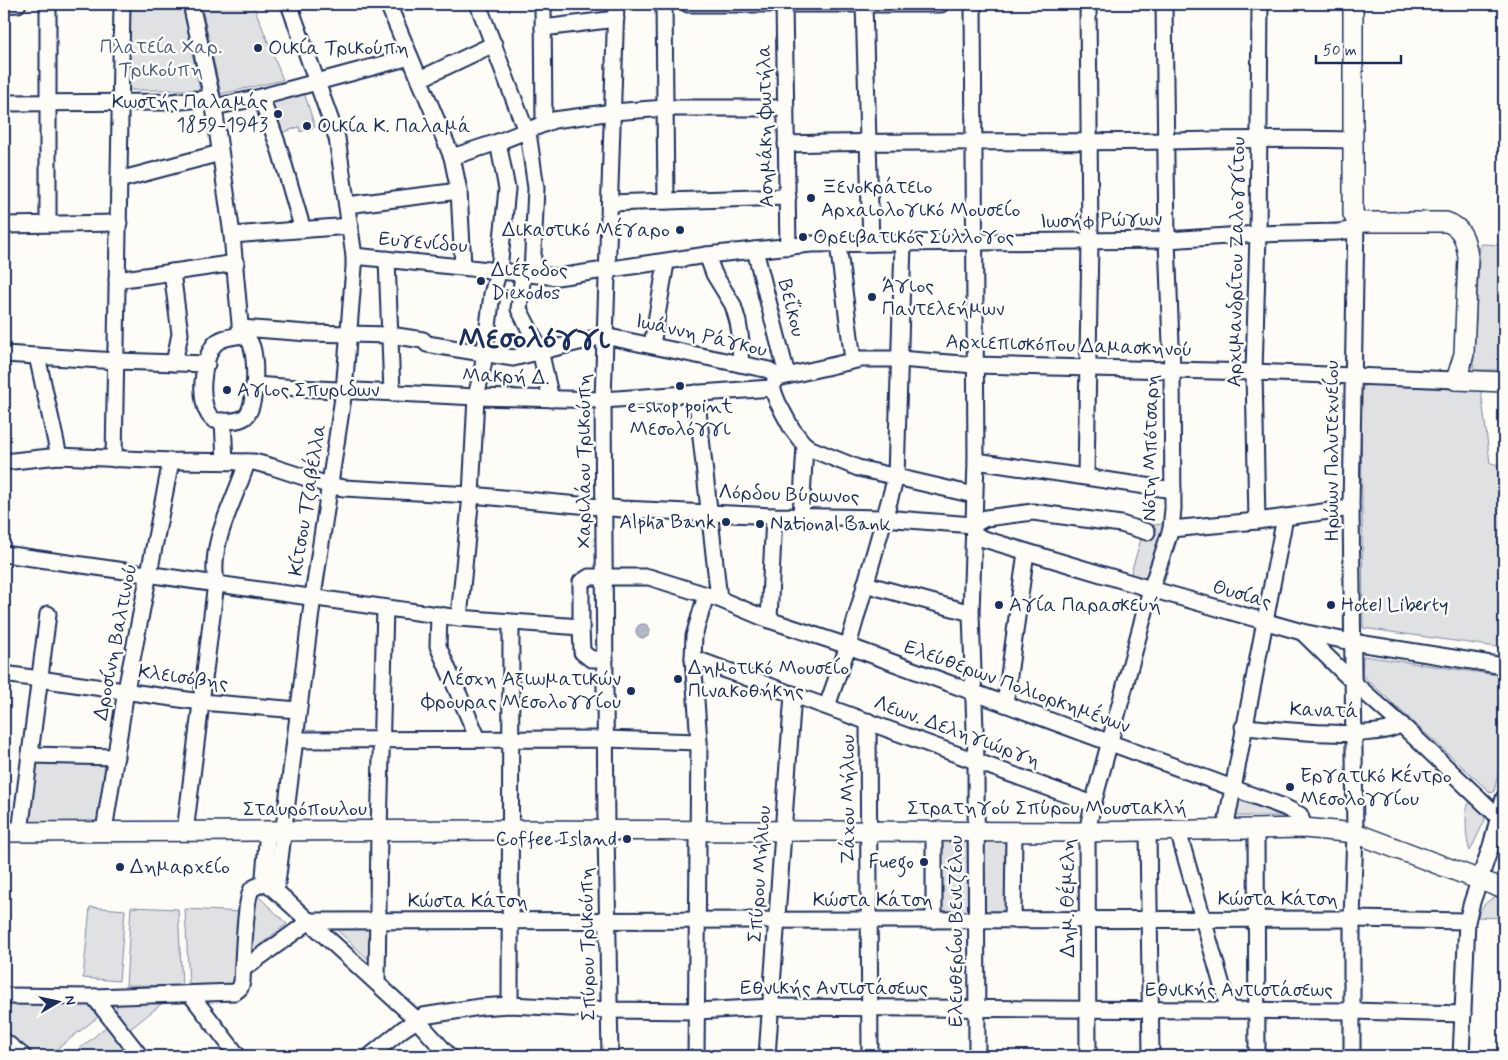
<svg xmlns="http://www.w3.org/2000/svg" width="1508" height="1060" font-family="Mynerve,sans-serif">
<style>
.green{fill:#e0e1e3;stroke:#7e88a0}
.water{fill:#b3b8c5;stroke:#76819c}
.lines{fill:none;stroke-linecap:round;stroke-linejoin:round}
.minor-casing{stroke:#1b2f5e;stroke-width:19}
.major-casing{stroke:#1b2f5e;stroke-width:22}
.minor{stroke:#fdfcf7;stroke-width:15}
.major{stroke:#fdfcf7;stroke-width:19}
.poi-dot{fill:#1b2f5e;stroke:#fdfcf7;stroke-width:2}
.labels{text-anchor:middle;dominant-baseline:central;stroke-width:5;stroke-linejoin:round;paint-order:stroke}
.park-label{font-size:20px;fill:#4c5c7f;stroke:#fdfcf7}
.poi-label{font-size:20px;fill:#1b2f5e;stroke:#fdfcf7;text-anchor:start}
.street-label{font-size:20px;fill:#1b2f5e;stroke:#fdfcf7}
.town-label{font-size:30px;font-weight:bold;fill:#1b2f5e;stroke:#fdfcf7}
</style>
<rect width="100%" height="100%" fill="#fdfcf7"/>
<filter id="ink" filterUnits="userSpaceOnUse"><feTurbulence type="fractalNoise" baseFrequency=".02" numOctaves="2"/><feDisplacementMap in="SourceGraphic" scale="10" xChannelSelector="R" yChannelSelector="G"/><feConvolveMatrix kernelMatrix="1 2 1 2 8 2 1 2 1" color-interpolation-filters="sRGB"/></filter>
<g filter="url(#ink)">
<g class="green">
<path d="M129 4H182L200 90H129Z"/>
<path d="M201 4H253L283 80 221 94Z"/>
<path d="M303 89 315 127 300 132 299 127 278 134 267 98Z"/>
<path d="M1480 244 1504 245V370H1473Z"/>
<path d="M1367 385 1481 390 1490 463 1504 466V648L1363 628 1361 392 1364 386Z"/>
<path d="M1163 524 1180 530 1163 586 1130 576 1145 526Z"/>
<path d="M1363 656 1504 676V746L1494 792 1491 793 1362 675Z"/>
<path d="M30 755 116 757 104 831 20 832Z"/>
<path d="M1236 795 1286 816H1231Z"/>
<path d="M1469 803H1473L1483 813 1485 820 1470 851C1466 843 1464 810 1469 803Z"/>
<path d="M938 835H967L968 915H939Z"/>
<path d="M981 836H1007L1008 916H982Z"/>
<path d="M256 894 287 924 253 950H250Z"/>
<path d="M1502 896 1504 897V918L1477 917C1483 904 1488 898 1502 896Z"/>
<path d="M90 907 125 910 119 981 83 978Z"/>
<path d="M131 907 178 909 182 986 126 985Z"/>
<path d="M185 909 242 912 239 987 189 985Z"/>
<path d="M371 924 372 957 369 960 333 926Z"/>
<path d="M165 1001 128 1031C121 1022 112 1015 118 1004Z"/>
<path d="M86 1002 98 1017 53 1052 44 1056H37L4 1033V1003Z"/>
<path d="M106 1027 130 1056H71Z"/>
</g>
<circle class="water" cx="643" cy="631" r="7"/>
<g class="lines">
<defs>
<g id="minor">
<path d="M48 4V223"/>
<path d="M191 4 214 107 232 235 241 335"/>
<path d="M388 4 452 157 459 191 463 266"/>
<path d="M478 4 529 139 536 188 532 274"/>
<path d="M543 4 544 123"/>
<path d="M664 4 666 201"/>
<path d="M688 4H941"/>
<path d="M784 4 788 247"/>
<path d="M864 4 871 243"/>
<path d="M973 4 976 461 971 613 976 760 977 1056"/>
<path d="M4 5 18 4"/>
<path d="M543 28 616 19"/>
<path d="M420 79 494 44"/>
<path d="M261 97 280 151 303 230"/>
<path d="M4 103 171 102 212 98"/>
<path d="M214 107 261 97 410 57"/>
<path d="M786 144C913 140 1040 143 1166 141 1229 140 1290 138 1352 140"/>
<path d="M452 157 498 142 554 120 613 112 665 108H786"/>
<path d="M119 180 220 153"/>
<path d="M610 203 788 197"/>
<path d="M347 205 459 191"/>
<path d="M4 225 119 223"/>
<path d="M232 235 350 226"/>
<path d="M838 244 853 360"/>
<path d="M755 250 787 375"/>
<path d="M707 255 714 274 733 305 738 322 741 341 740 364"/>
<path d="M354 256 557 277 707 255 811 244 1167 240 1258 234 1338 232 1356 229"/>
<path d="M387 259 392 393"/>
<path d="M172 272 180 334 174 363"/>
<path d="M523 273 519 309 540 350 551 399"/>
<path d="M117 280 236 263"/>
<path d="M240 328 308 333 390 335 423 340 427 344 513 358 604 336 769 370 778 378"/>
<path d="M241 335C245 337 248 338 250 342 257 355 257 408 245 417 238 422 222 422 214 420 196 408 202 358 215 344 221 337 233 337 241 335Z"/>
<path d="M652 345 666 263"/>
<path d="M4 354 117 361 207 364"/>
<path d="M37 356 59 456"/>
<path d="M778 378 861 359H899L975 365 1254 372 1456 380"/>
<path d="M776 379 772 388 778 403 792 429 803 443 811 449 858 468 974 495"/>
<path d="M254 385 298 388 476 397 603 400 772 388"/>
<path d="M696 393 719 599"/>
<path d="M223 421 225 461"/>
<path d="M114 459 122 4"/>
<path d="M976 461 1173 490"/>
<path d="M4 462 59 456 171 461 254 462 273 467 331 486 344 488 471 495 622 509 774 516 883 518 973 525 986 518 1033 512 1121 524 1147 532"/>
<path d="M1086 476 1090 241 1088 4"/>
<path d="M801 516 805 445"/>
<path d="M1257 521 1254 372 1258 234 1260 4"/>
<path d="M1171 529 1257 521 1351 508"/>
<path d="M974 536 1151 589 1302 632 1352 642 1504 666"/>
<path d="M4 554 459 618 581 627"/>
<path d="M865 584 971 613"/>
<path d="M439 615 438 646 478 739"/>
<path d="M459 618 471 495 476 397 483 366 492 294 499 270 507 189 498 142"/>
<path d="M769 620 774 516"/>
<path d="M1302 632 1353 682 1406 729 1504 822"/>
<path d="M693 658 1093 804"/>
<path d="M605 659H591L582 652 581 627V582L589 577H649L719 599 769 620 848 646 1284 807 1300 815 1304 828"/>
<path d="M4 674 201 702 298 710"/>
<path d="M1005 704 1026 552"/>
<path d="M827 706 848 646 896 477 903 243"/>
<path d="M868 721 870 1056"/>
<path d="M1243 727C1275 729 1379 742 1401 724"/>
<path d="M295 740 605 739 699 742"/>
<path d="M30 755 116 757"/>
<path d="M1225 830 1285 517"/>
<path d="M1256 830 1257 1056"/>
<path d="M104 831 126 690 171 461"/>
<path d="M268 831 264 876 266 882 416 1019 449 1056"/>
<path d="M1148 831 1151 1056"/>
<path d="M1178 831 1229 1010"/>
<path d="M20 832 48 614"/>
<path d="M185 832 216 583C209 540 235 502 247 462"/>
<path d="M934 832V920"/>
<path d="M276 891 313 596 344 391 354 267V256L337 138 289 4"/>
<path d="M1013 920 1014 832"/>
<path d="M243 969 310 921 1352 919 1467 921"/>
<path d="M377 983 379 831 385 608"/>
<path d="M191 995 238 1056"/>
<path d="M4 996 94 997 235 992 240 988 242 982C243 967 245 897 252 889 256 886 262 884 266 882"/>
<path d="M94 997 140 1056"/>
<path d="M510 1005 511 623"/>
<path d="M4 1041 23 1056"/>
<path d="M370 1056 403 1029 423 1016 480 1007 510 1005 609 1010 697 1011 771 1007 1352 1011 1463 1014"/>
<path d="M610 1056 606 830 603 400 616 4"/>
<path d="M696 1056 699 742 693 658 694 636 706 595"/>
<path d="M767 1056 793 694"/>
<path d="M1088 1056 1087 832 1093 804 1151 589 1171 529 1173 509 1172 370 1167 240 1164 4"/>
<path d="M1352 1056V919L1355 833 1351 508 1356 220"/>
<path d="M1461 1056 1467 921 1472 902 1491 846 1504 798"/>
</g>
<g id="major">
<path d="M1353 4V214L1356 220 1362 222H1446C1463 227 1466 242 1468 257L1464 354 1456 380"/>
<path d="M1456 380 1504 382"/>
<path d="M4 832 510 830 1087 832 1304 828 1355 833 1504 889"/>
</g>
</defs>
<use href="#minor" class="minor-casing"/>
<use href="#major" class="major-casing"/>
<use href="#minor" class="minor"/>
<use href="#major" class="major"/>
</g>
</g>
<g class="poi-dot">
<circle cx="258" cy="48" r="5"/>
<circle cx="278" cy="114" r="5"/>
<circle cx="307" cy="126" r="5"/>
<circle cx="811" cy="198" r="5"/>
<circle cx="680" cy="230" r="5"/>
<circle cx="803" cy="237" r="5"/>
<circle cx="481" cy="281" r="5"/>
<circle cx="872" cy="297" r="5"/>
<circle cx="680" cy="386" r="5"/>
<circle cx="227" cy="390" r="5"/>
<circle cx="726" cy="522" r="5"/>
<circle cx="760" cy="524" r="5"/>
<circle cx="999" cy="605" r="5"/>
<circle cx="1331" cy="605" r="5"/>
<circle cx="678" cy="679" r="5"/>
<circle cx="631" cy="691" r="5"/>
<circle cx="1290" cy="787" r="5"/>
<circle cx="627" cy="839" r="5"/>
<circle cx="924" cy="862" r="5"/>
<circle cx="120" cy="867" r="5"/>
</g>
<g class="labels">
<g class="park-label">
<text x="161" y="47">Πλατεία Χαρ.<tspan x="161" dy="23">Τρικούπη</tspan></text>
</g>
<g class="poi-label">
<text x="268" y="48">Οικία Τρικούπη</text>
<text x="268" y="102" text-anchor="end">Κωστής Παλαμάς<tspan x="268" dy="23">1859-1943</tspan></text>
<text x="317" y="126">Οικία Κ. Παλαμά</text>
<text x="821" y="187">Ξενοκράτειο<tspan x="821" dy="23">Αρχαιολογικό Μουσείο</tspan></text>
<text x="670" y="230" text-anchor="end">Δικαστικό Μέγαρο</text>
<text x="813" y="237">Ορειβατικός Σύλλογος</text>
<text x="491" y="270">Διέξοδος<tspan x="491" dy="23">Diexodos</tspan></text>
<text x="882" y="286">Άγιος<tspan x="882" dy="23">Παντελεήμων</tspan></text>
<text x="237" y="390">Αγιος Σπυριδων</text>
<text x="680" y="406" text-anchor="middle">e-shop point<tspan x="680" dy="23">Μεσολόγγι</tspan></text>
<text x="716" y="522" text-anchor="end">Alpha Bank</text>
<text x="770" y="524">National Bank</text>
<text x="1009" y="605">Αγία Παρασκευή</text>
<text x="1341" y="605">Hotel Liberty</text>
<text x="688" y="668">Δημοτικό Μουσείο<tspan x="688" dy="23">Πινακοθήκης</tspan></text>
<text x="621" y="679" text-anchor="end">Λέσχη Αξιωματικών<tspan x="621" dy="23">Φρουρας Μεσολογγίου</tspan></text>
<text x="1300" y="776">Eργατικό Κέντρο<tspan x="1300" dy="23">Μεσολογγίου</tspan></text>
<text x="617" y="839" text-anchor="end">Coffee Island</text>
<text x="914" y="862" text-anchor="end">Fuego</text>
<text x="130" y="867">Δημαρχείο</text>
</g>
<g class="street-label">
<text transform="translate(766 126) rotate(-91)">Ασημάκη Φωτήλα</text>
<text transform="translate(1101 221) rotate(-1)">Ιωσήφ Ρώγων</text>
<text transform="translate(423 243) rotate(5)">Ευγενίδου</text>
<text transform="translate(1237 262) rotate(-89)">Αρχιμανδρίτου Ζαλογγίτου</text>
<text transform="translate(791 308) rotate(76)">Βεΐκου</text>
<text transform="translate(701 336) rotate(13)">Ιωάννη Ράγκου</text>
<text transform="translate(1069 346) rotate(2)">Αρχιεπισκόπου Δαμασκηνού</text>
<text transform="translate(506 377) rotate(2)">Μακρή Δ.</text>
<text transform="translate(1151 448) rotate(-89)">Νότη Μπότσαρη</text>
<text transform="translate(1332 451) rotate(-90)">Ηρώων Πολυτεχνείου</text>
<text transform="translate(584 461) rotate(-90)">Χαριλάου Τρικούπη</text>
<text transform="translate(789 495) rotate(2)">Λόρδου Βύρωνος</text>
<text transform="translate(308 500) rotate(-81)">Κίτσου Τζαβέλλα</text>
<text transform="translate(1242 595) rotate(16)">Θυσίας</text>
<text transform="translate(116 642) rotate(-79)">Δροσίνη Βαλτινού</text>
<text transform="translate(183 678) rotate(8)">Κλεισόβης</text>
<text transform="translate(1017 687) rotate(20)">Ελεύθερων Πολιορκημένων</text>
<text transform="translate(1324 711) rotate(2)">Κανατά</text>
<text transform="translate(957 732) rotate(20)">Λεων. Δεληγιώργη</text>
<text transform="translate(848 799) rotate(-90)">Ζάχου Μήλιου</text>
<text x="1047" y="808">Στρατηγού Σπύρου Μουστακλή</text>
<text x="305" y="809">Σταυρόπουλου</text>
<text transform="translate(760 874) rotate(-86)">Σπύρου Μήλιου</text>
<text transform="translate(1068 898) rotate(-90)">Δημ. Θέμελη</text>
<text x="1278" y="899">Κώστα Κάτση</text>
<text x="873" y="900">Κώστα Κάτση</text>
<text x="468" y="901">Κώστα Κάτση</text>
<text transform="translate(956 931) rotate(-90)">Ελευθερίου Βενιζέλου</text>
<text transform="translate(588 944) rotate(-91)">Σπύρου Τρικούπη</text>
<text x="834" y="988">Εθνικής Αντιστάσεως</text>
<text x="1239" y="990">Εθνικής Αντιστάσεως</text>
</g>
<g class="town-label">
<text x="534" y="339">Μεσολόγγι</text>
</g>
</g>
<rect width="1508" height="1060" fill="none" stroke="#fdfcf7" stroke-width="20"/>
<rect x="10" y="10" width="1488" height="1040" fill="none" stroke="#1b2f5e" stroke-width="2" filter="url(#ink)"/>
<g transform="translate(58 1002) rotate(81)" stroke="#fdfcf7" stroke-width="4" paint-order="stroke">
<path d="M0-4L9 19L0 12L-9 19Z" fill="#1b2f5e"/>
<text y="-8" font-size="14" font-weight="bold" text-anchor="middle" fill="#1b2f5e">N</text>
</g>
<path d="M1316 55v8h85v-8" fill="none" stroke="#1b2f5e" stroke-width="2.5"/>
<text x="1323" y="55" font-size="15" fill="#1b2f5e" stroke="#fdfcf7" stroke-width="4" paint-order="stroke">50 m</text>
</svg>
